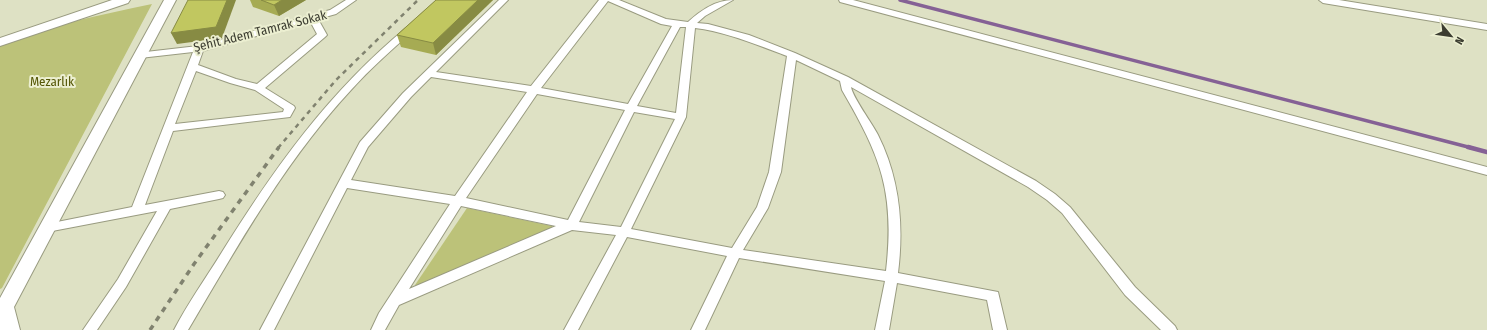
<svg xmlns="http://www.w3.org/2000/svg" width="1487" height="330" font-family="'Fira Sans Condensed',sans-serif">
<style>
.green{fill:#bcc279}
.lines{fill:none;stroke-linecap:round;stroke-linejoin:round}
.stream-far1{stroke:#856195;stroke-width:3.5}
.stream{stroke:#856195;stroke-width:4.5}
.street-casing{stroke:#999b80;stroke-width:2}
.secondary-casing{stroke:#999b80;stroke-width:2}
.street{fill:#fff;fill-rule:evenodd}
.secondary{fill:#fff;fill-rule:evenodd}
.rail-far1{stroke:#80826f;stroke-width:2.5;stroke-dasharray:4.5 4.5;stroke-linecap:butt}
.rail{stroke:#80826f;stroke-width:3.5;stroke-dasharray:5.5 5.5;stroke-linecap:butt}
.wall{fill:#a6ab53}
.shaded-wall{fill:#878b43}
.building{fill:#c1c760;stroke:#878b43}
.labels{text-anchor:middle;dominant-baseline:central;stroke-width:4;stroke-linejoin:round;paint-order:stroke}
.street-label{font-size:13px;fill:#3c3d31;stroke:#ecefd1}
.park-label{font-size:13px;fill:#555706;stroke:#ecefd1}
</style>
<rect width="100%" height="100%" fill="#dee1c4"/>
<g class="green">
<path d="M152 4 2 288 0 289V43C49 25 101 15 152 4Z"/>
<path d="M467 208 552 226V230L420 287 415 285Z"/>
</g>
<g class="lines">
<path class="stream-far1" d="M900 0 1472 148"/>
<path class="stream" d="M1468 147 1487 152"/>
<defs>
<g id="street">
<path d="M346 0H356L336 14 318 19 327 35 325 37 265 88 294 106 295 108 290 117 173 131 145 205 219 191 223 192 225 195 223 198 219 199 170 209 126 287 97 330H83L118 279 157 211 47 232 43 231 41 228 43 225 47 224 132 207 193 52 140 58 137 57 135 55 137 53 198 46 330 10ZM310 21 317 34 257 84 236 79 198 65 203 51ZM196 71 230 83 255 90 284 109 283 112 175 124Z"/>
<path d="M499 0H508L436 72 531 86 599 0H619L666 19 688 22C701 10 716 0 733 0L705 16 697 23 708 24 749 35 795 53 848 77 1036 181 1055 194 1070 207 1135 287 1175 326 1177 330H1161L1125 295 1062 213 1047 200 1028 187 851 87C853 98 872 123 878 135 900 179 904 225 898 273L998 292 1007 330H993L987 300 897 283 889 330H875L885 281 739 258 705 330H691L727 256 627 237 578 330H564L616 235 572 230 399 305 385 330H371L379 313 450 204 347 188 274 330H260L360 142 403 93ZM608 1 661 24 672 26 628 104 541 88ZM680 27H686L676 113 637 106ZM695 28C727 32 757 45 787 56L769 172 757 207 732 248 631 229 686 117ZM796 60 840 81 842 90C881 157 895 192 886 271L743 250 768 208 781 172ZM431 77 527 92 455 196 351 180 368 147 411 97ZM537 94 625 110 568 220 466 198ZM634 112 675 119 621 227 579 222ZM461 206 556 226 409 289Z"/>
<path d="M839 0H853L1487 167V175L840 2Z"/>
<path d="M1319 0H1339L1487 24V30L1323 3Z"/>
<path d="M409 27 414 30 412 32C391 50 370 69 351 90 285 161 237 247 188 330H174C188 303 206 278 222 252 275 167 328 93 406 28Z"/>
</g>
<g id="secondary">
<path d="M112 0H130L128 3 0 46V38Z"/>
<path d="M164 0H176L14 307 20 330H0V298Z"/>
</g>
</defs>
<use href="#street" class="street-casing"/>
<use href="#secondary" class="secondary-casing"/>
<use href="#street" class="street"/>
<use href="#secondary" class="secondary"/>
<path class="rail-far1" d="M278 148 336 80 418 0"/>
<path class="rail" d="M150 330 194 264 279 147"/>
</g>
<g class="wall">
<path d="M250 0H306L279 16 253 7Z"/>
<path d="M436 0H493L436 55 401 47 397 35Z"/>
</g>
<g class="shaded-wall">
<path d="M227 0H236L222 38 177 44 171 33Z"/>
<path d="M282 0H306L279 16 274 5Z"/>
<path d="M478 0H493L436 55 433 43Z"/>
</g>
<g class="building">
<path d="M188 0H227L216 27 171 33Z"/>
<path d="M261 0H282L274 5Z"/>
<path d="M436 0H478L433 43 397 35Z"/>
</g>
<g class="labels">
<g class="street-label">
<text transform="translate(260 31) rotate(-14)">Şehit Adem Tamrak Sokak</text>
</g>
<g class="park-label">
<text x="52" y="81">Mezarlık</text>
</g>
</g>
<g transform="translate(1451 36) rotate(119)" stroke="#ecefd1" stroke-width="3" paint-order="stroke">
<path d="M0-3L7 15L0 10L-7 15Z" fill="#3c3d31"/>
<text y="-6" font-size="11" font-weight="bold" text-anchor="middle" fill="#3c3d31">N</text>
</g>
</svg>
